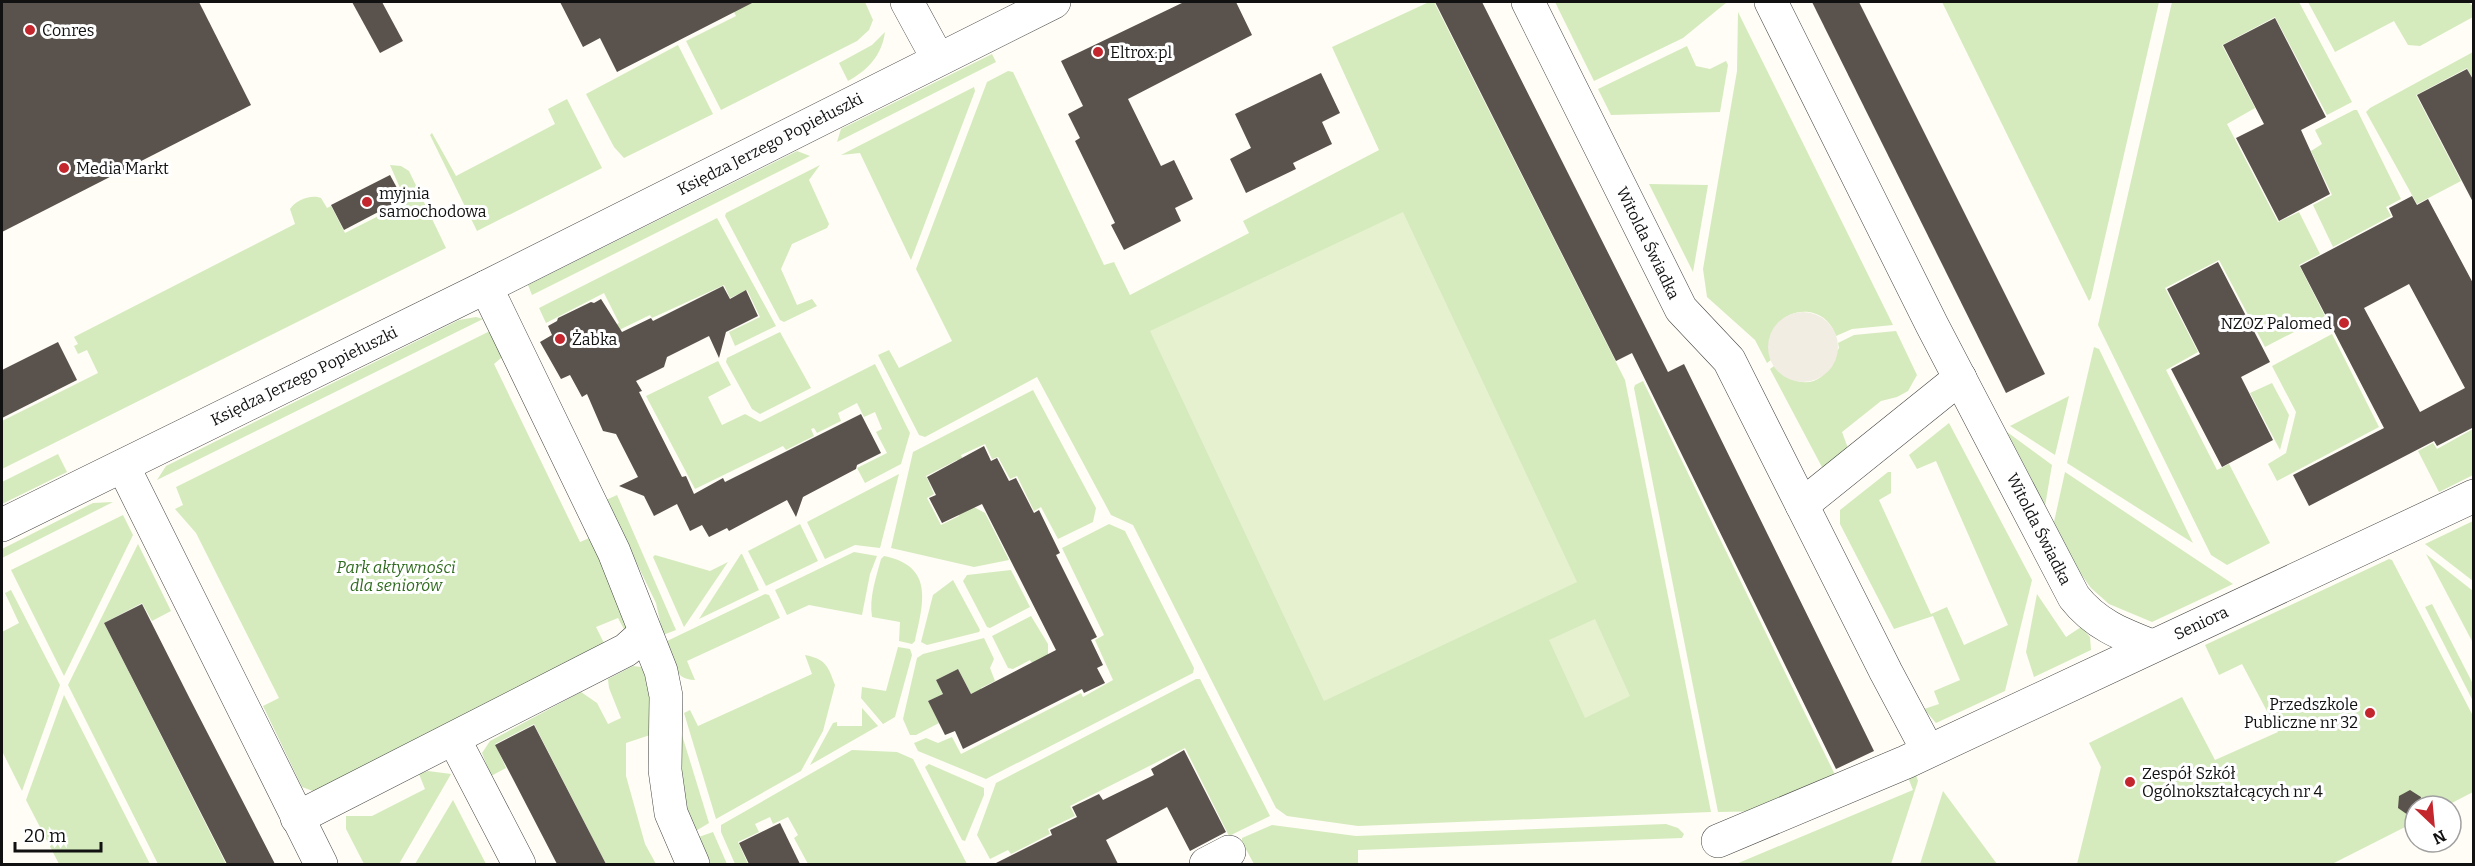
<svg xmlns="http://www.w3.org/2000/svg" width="2475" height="866" font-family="Bitter,serif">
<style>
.green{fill:#d5ebbd}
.pitch{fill:#e6f2cf}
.plaza{fill:#f1ede2}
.building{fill:#5a524d;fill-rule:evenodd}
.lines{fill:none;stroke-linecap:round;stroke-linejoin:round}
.minor-casing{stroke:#444;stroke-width:34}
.minor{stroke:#fff;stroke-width:33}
.poi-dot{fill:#c4262e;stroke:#fff;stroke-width:2}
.labels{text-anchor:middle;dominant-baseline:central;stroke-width:6;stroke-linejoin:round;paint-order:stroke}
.poi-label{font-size:16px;fill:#111;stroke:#fff;text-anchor:start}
.street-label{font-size:16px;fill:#111;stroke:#fff}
.park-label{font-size:16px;font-style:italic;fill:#2f6b1f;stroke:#fff}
</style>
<rect width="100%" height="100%" fill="#fffdf5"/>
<g class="green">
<path d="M729 2H865L873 20 869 30 857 41 721 110 686 41 736 16Z"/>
<path d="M1429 2H1434L1625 380 1711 812 1358 826 1287 816 1276 808 1133 525 1111 515 1037 377 925 437 919 435 878 355 889 350 899 368 952 341 916 269 987 82 1008 71 1013 72 1104 265 1114 262 1130 295 1249 233 1243 221 1379 150 1332 47Z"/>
<path d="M1555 2H1727L1683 38 1594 81Z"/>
<path d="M1942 2H2159L2091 298 2089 301Z"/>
<path d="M2172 2H2299L2352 102 2327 115 2275 17 2222 45 2255 108 2227 124 2278 222 2299 212 2320 254 2299 265 2325 316 2265 347 2219 260 2165 288 2198 352 2166 370 2217 470 2229 464 2270 543 2227 565 2211 555 2098 325Z"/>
<path d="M2308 2H2468L2473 6V17L2420 46 2408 45 2394 21 2335 52Z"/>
<path d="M1738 12 1893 325 1852 329 1836 336C1822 293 1758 311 1771 360L1767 363 1755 340 1707 297 1703 269 1737 71Z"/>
<path d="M885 32C882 55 868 70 848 81L839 63 872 45Z"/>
<path d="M678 45 713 114 624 158 614 147 586 94Z"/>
<path d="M1687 46 1696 66 1710 69 1726 61 1728 65 1720 112 1611 115 1598 89Z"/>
<path d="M2473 52V80L2467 68 2416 95 2461 181 2417 204 2366 112 2370 108Z"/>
<path d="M992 54 996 62 837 142 841 129Z"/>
<path d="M974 87 975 91 911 260 860 153 841 155Z"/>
<path d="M567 99 602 168 477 231 430 135 432 133 456 176 555 124 548 109Z"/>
<path d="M2354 110H2357L2401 199 2386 207 2391 216 2333 247 2313 205 2332 195 2311 151 2322 144 2315 130Z"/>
<path d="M797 151 810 156 532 295 528 285Z"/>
<path d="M390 165 401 166 409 171 446 248 2 469V421L98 373 87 350 78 354 74 346 78 344 74 337 295 224 290 209C296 200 311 194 321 198L327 208 331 206 345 233 406 202Z"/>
<path d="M820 165 809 180 829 224 827 228 792 244 781 269 797 305 812 299 817 306 784 322 780 320 725 216 726 213Z"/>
<path d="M1649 184 1708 185 1693 272Z"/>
<path d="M717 218 776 326 735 346 729 332 760 317 747 290 730 298 724 285 652 318 650 315 615 332 612 327 619 323 604 293 546 323 539 308Z"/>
<path d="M476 317 483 319 157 480 166 466 459 320Z"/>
<path d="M494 329 507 353 494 364 580 542 594 536 630 619 625 631 618 618 596 627 606 647 321 794 302 787 263 706 279 698 196 533 175 509 183 505 176 487Z"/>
<path d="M1896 331 1917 375 1908 391 1897 397 1881 401 1842 432 1849 451 1823 469 1770 369 1774 366C1783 378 1806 389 1821 377 1828 371 1833 356 1839 348L1838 343 1854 335Z"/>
<path d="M780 332 811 388 760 414 752 409 726 362 727 358Z"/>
<path d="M2332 334 2379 427 2277 481 2268 464 2286 453 2296 412 2272 366Z"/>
<path d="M2094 347 2099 349 2193 543 2067 463Z"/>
<path d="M718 361 731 385 708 397 722 425 745 414 760 422 875 364 910 433 901 464 865 483 857 468 887 453 876 432 882 429 875 412 864 417 857 403 838 413 841 421 817 433 814 428 811 429 814 436 786 450 783 446 695 489 646 396Z"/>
<path d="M1643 381 1839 783 1772 811 1718 812 1634 388 1635 385Z"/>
<path d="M2272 383 2289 415 2280 450 2250 393Z"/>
<path d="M1033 390 1096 508 1093 522 1058 539 1041 507 1034 511 1017 476 1010 479 998 457 992 459 985 444 961 455 963 460 959 462 957 460 926 476 934 494 927 498 941 525 959 516 958 513 972 506 985 513 1009 560 974 567 891 548 913 452Z"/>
<path d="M2069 396 2055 455 2010 426Z"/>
<path d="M1949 423 2032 580 2005 691 1936 723 1924 709 1939 704 1934 691 1960 680 1933 616 1894 629 1840 524V510L1888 472H1891V493L1879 500 1931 614 1947 607 1964 645 2008 625 1936 461 1917 469 1909 455Z"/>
<path d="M2473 429V475L2439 492 2418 451 2433 443 2437 449Z"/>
<path d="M2007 432 2052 465 2045 506Z"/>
<path d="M58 454 67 472 2 504V482Z"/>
<path d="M2065 472 2233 584 2152 622 2109 604 2091 588 2078 570 2054 522Z"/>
<path d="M899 474 880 548 855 545 825 559 807 522Z"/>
<path d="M617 495 676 630 663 635 656 603 606 500Z"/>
<path d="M113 502 2 558V549L93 503Z"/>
<path d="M123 515 133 535 64 676 11 570Z"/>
<path d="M2473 521V581L2425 544Z"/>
<path d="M800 524 818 561 766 586 748 551Z"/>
<path d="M1109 524 1125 531 1194 668 1193 673 986 779 918 751 914 743 926 738 938 743 952 737 961 754 1081 693 1083 697 1113 680 1095 640 1104 635 1062 548Z"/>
<path d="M138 544 171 611 152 621 142 603 104 623 226 864H158L68 685Z"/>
<path d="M854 552 877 556 870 574 862 615 809 605 787 615 775 590Z"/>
<path d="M742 554 759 590 699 619 741 554Z"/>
<path d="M2426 554 2473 591V643Z"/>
<path d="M655 555 710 571 728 562 684 627 653 557Z"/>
<path d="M884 556C935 566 923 604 915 641L912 644 899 641 900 622 872 617C869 597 876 578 881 559Z"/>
<path d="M2389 559 2392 560 2473 716V792L2446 806H2415V822L2332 864H2077L2101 767 2089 743 2182 697 2215 760 2278 732 2242 664 2219 675 2205 645Z"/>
<path d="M1011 570 1030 607 990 628 987 627 963 581 967 575Z"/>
<path d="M953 580 980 630 979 632 927 645 921 642 933 595Z"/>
<path d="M11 590 60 685 22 791 2 751V632L19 623 5 593Z"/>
<path d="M765 594 769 595 780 618 687 661 695 680C673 680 671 659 665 642Z"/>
<path d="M2037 594 2066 637 2081 627 2090 637 2091 650 2034 677 2026 652Z"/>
<path d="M2432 604 2473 684V701L2425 607Z"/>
<path d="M1031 616 1048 644V656L1032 663 1030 660 1013 669 1008 668 992 636Z"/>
<path d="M984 638 994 659 990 668 995 681 981 688 983 693 973 698 958 669 936 680 943 694 928 701 939 723 916 735H910L903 719 917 658 923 654Z"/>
<path d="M898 647 910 649 912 655 895 717 883 724 861 698 862 687 886 691Z"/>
<path d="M805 655C826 659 828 666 835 685L823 731 801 771 716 819 684 713 690 710 698 726 812 674Z"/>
<path d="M633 666 641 667C652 689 650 710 650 735L626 743V776L645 844 656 864H606L534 724 495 744 506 768 491 776 482 753 490 741 581 692 597 703 608 724 621 718 609 688 608 679Z"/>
<path d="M1196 679H1200L1270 816 1229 836 1185 748 1070 806 1075 816 1048 829 1050 834 1011 854 1008 850 990 859 977 835 996 783Z"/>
<path d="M64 695 150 864H59L26 800Z"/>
<path d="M862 708 878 726 810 765 833 723 837 722V726H862Z"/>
<path d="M678 722 709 823 689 835 678 758Z"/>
<path d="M852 750 897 752 913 759 967 864H808L794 838 798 835 788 817 773 824 770 817 755 824 759 832 738 842 748 864H735L721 832V825Z"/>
<path d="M929 764 984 788V795L965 841 962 840 925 767Z"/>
<path d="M428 771 451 774 399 864H364L346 829V816H372L425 789 419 774Z"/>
<path d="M1911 772H1915L1918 781 1891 864H1736L1913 790 1909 780Z"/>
<path d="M1943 791 1997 864H1920Z"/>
<path d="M453 800 486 864H415Z"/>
<path d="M1666 824 1678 828 1684 834 1682 838 1358 850V864H1254L1242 842V838L1272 825 1356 836Z"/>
<path d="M713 832 727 864H710L696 838Z"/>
</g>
<g class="pitch">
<path d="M1403 212 1577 582 1324 701 1150 331Z"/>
<path d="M1595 619 1630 696 1585 718 1549 640Z"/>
</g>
<circle class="plaza" cx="1803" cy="347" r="35"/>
<g class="building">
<path d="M2 2H199L251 105 2 232Z"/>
<path d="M352 2H382L403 41 380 53Z"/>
<path d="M560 2H754L617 72 600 38 583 47Z"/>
<path d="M1184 2H1236L1252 35 1128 99 1161 166 1174 160 1193 199 1175 208 1181 221 1124 250 1111 225 1115 223 1075 141 1080 138 1068 114 1083 106 1061 61Z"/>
<path d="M1435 2H1482L1668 372 1684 364 1874 751 1836 769 1632 353 1616 361Z"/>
<path d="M1812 2H1859L2045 374 2006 393Z"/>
<path d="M2275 18 2326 117 2301 130 2330 194 2279 221 2236 138 2264 124 2223 45Z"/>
<path d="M2467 69 2474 81V204L2417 95Z"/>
<path d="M1321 73 1340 113 1322 122 1332 144 1293 163 1296 169 1246 193 1230 159 1251 148 1235 114Z"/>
<path d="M390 175 403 199 344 230 331 205Z"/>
<path d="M2412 196 2417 205 2428 199 2474 285V427L2437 446 2434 441 2309 506 2293 475 2384 428 2300 266 2393 217 2389 208ZM2409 284 2465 388 2420 412 2364 308Z"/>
<path d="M2218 262 2270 362 2241 377 2273 440 2222 467 2171 369 2200 354 2167 289Z"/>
<path d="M723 286 730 299 746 290 758 316 726 332 719 358 709 336 667 357 664 367 636 381 642 391 639 392 682 477 686 476 694 494 723 478 725 482 861 414 881 453 857 465 856 469 803 497 796 517 787 500 729 531 727 528 709 537 702 525 690 531 677 504 654 516 644 496 619 486 638 477 616 434 603 431 587 394 582 397 570 375 561 379 540 342 552 335 548 326 557 321 558 318 591 302 594 303 601 299 622 332 651 318 653 321Z"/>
<path d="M58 342 77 380 2 418V370Z"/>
<path d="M984 446 991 461 997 458 1009 481 1016 478 1034 513 1039 510 1060 553 1056 555 1097 637 1091 640 1103 665 1097 668 1105 683 1084 693 1082 689 963 749 955 731 945 735 928 701 943 694 936 680 958 669 971 694 1056 650 982 504 942 523 929 498 936 495 927 477Z"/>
<path d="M142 604 190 699 275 864H227L104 623Z"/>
<path d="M534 725 606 864H557L513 779 495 745Z"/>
<path d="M1184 750 1226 832 1190 851 1167 807 1106 840 1118 864H994L1052 835 1050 830 1077 817 1072 807 1099 794 1103 800 1154 775 1151 769Z"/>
<path d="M2410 790 2421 797 2420 806H2415V812L2408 815 2398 808 2399 796Z"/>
<path d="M780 823 800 864H749L739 843Z"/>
</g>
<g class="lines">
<defs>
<g id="minor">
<path d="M907 2 938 59"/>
<path d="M1528 2 1681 309 1729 360 1886 672 1928 751"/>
<path d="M1771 2 1932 325 2074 597C2095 624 2121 634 2152 646"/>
<path d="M486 287 614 552 661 671 666 696 665 770 671 813 693 864"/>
<path d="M123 466 321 864"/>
<path d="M1802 505 1960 378"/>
<path d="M2 525 486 287 1054 2"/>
<path d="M454 739 519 864"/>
<path d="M297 818 626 650 645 633"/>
<path d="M1718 841 1906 762 2474 496"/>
<path d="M1206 864 1229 852"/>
</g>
</defs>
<use href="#minor" class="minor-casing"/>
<use href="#minor" class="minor"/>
</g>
<g class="poi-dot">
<circle cx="30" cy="30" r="6"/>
<circle cx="1098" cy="52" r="6"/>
<circle cx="64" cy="168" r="6"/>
<circle cx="367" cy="202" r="6"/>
<circle cx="2344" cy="323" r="6"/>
<circle cx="560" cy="339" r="6"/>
<circle cx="2370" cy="713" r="6"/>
<circle cx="2130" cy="782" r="6"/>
</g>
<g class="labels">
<g class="poi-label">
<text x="42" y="30">Conres</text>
<text x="1110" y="52">Eltrox.pl</text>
<text x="76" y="168">Media Markt</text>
<text x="379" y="193">myjnia<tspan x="379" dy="18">samochodowa</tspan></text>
<text x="2332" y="323" text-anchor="end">NZOZ Palomed</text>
<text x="572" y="339">Żabka</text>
<text x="2358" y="704" text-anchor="end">Przedszkole<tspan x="2358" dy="18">Publiczne nr 32</tspan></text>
<text x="2142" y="773">Zespół Szkół<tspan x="2142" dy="18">Ogólnokształcących nr 4</tspan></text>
</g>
<g class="street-label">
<text transform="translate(770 144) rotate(-27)">Księdza Jerzego Popiełuszki</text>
<text transform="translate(1648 243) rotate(64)">Witolda Świadka</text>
<text transform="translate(304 376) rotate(-26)">Księdza Jerzego Popiełuszki</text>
<text transform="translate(2039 529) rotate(63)">Witolda Świadka</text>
<text transform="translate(2201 623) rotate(-25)">Seniora</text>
</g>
<g class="park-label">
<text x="396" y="567">Park aktywności<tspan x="396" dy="18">dla seniorów</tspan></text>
</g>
</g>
<rect width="2475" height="866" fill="none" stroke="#111111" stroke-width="6"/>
<g transform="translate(2433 824) rotate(154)"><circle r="28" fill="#ffffff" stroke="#a0a0a0" stroke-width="1.5"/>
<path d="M0-4.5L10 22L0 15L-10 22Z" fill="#c4262e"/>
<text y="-9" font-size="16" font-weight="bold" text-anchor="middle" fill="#111111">N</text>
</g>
<path d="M15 842v9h86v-9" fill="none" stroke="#111111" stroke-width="3"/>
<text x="24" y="842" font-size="18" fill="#111111" stroke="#ffffff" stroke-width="4.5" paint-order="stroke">20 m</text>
</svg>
